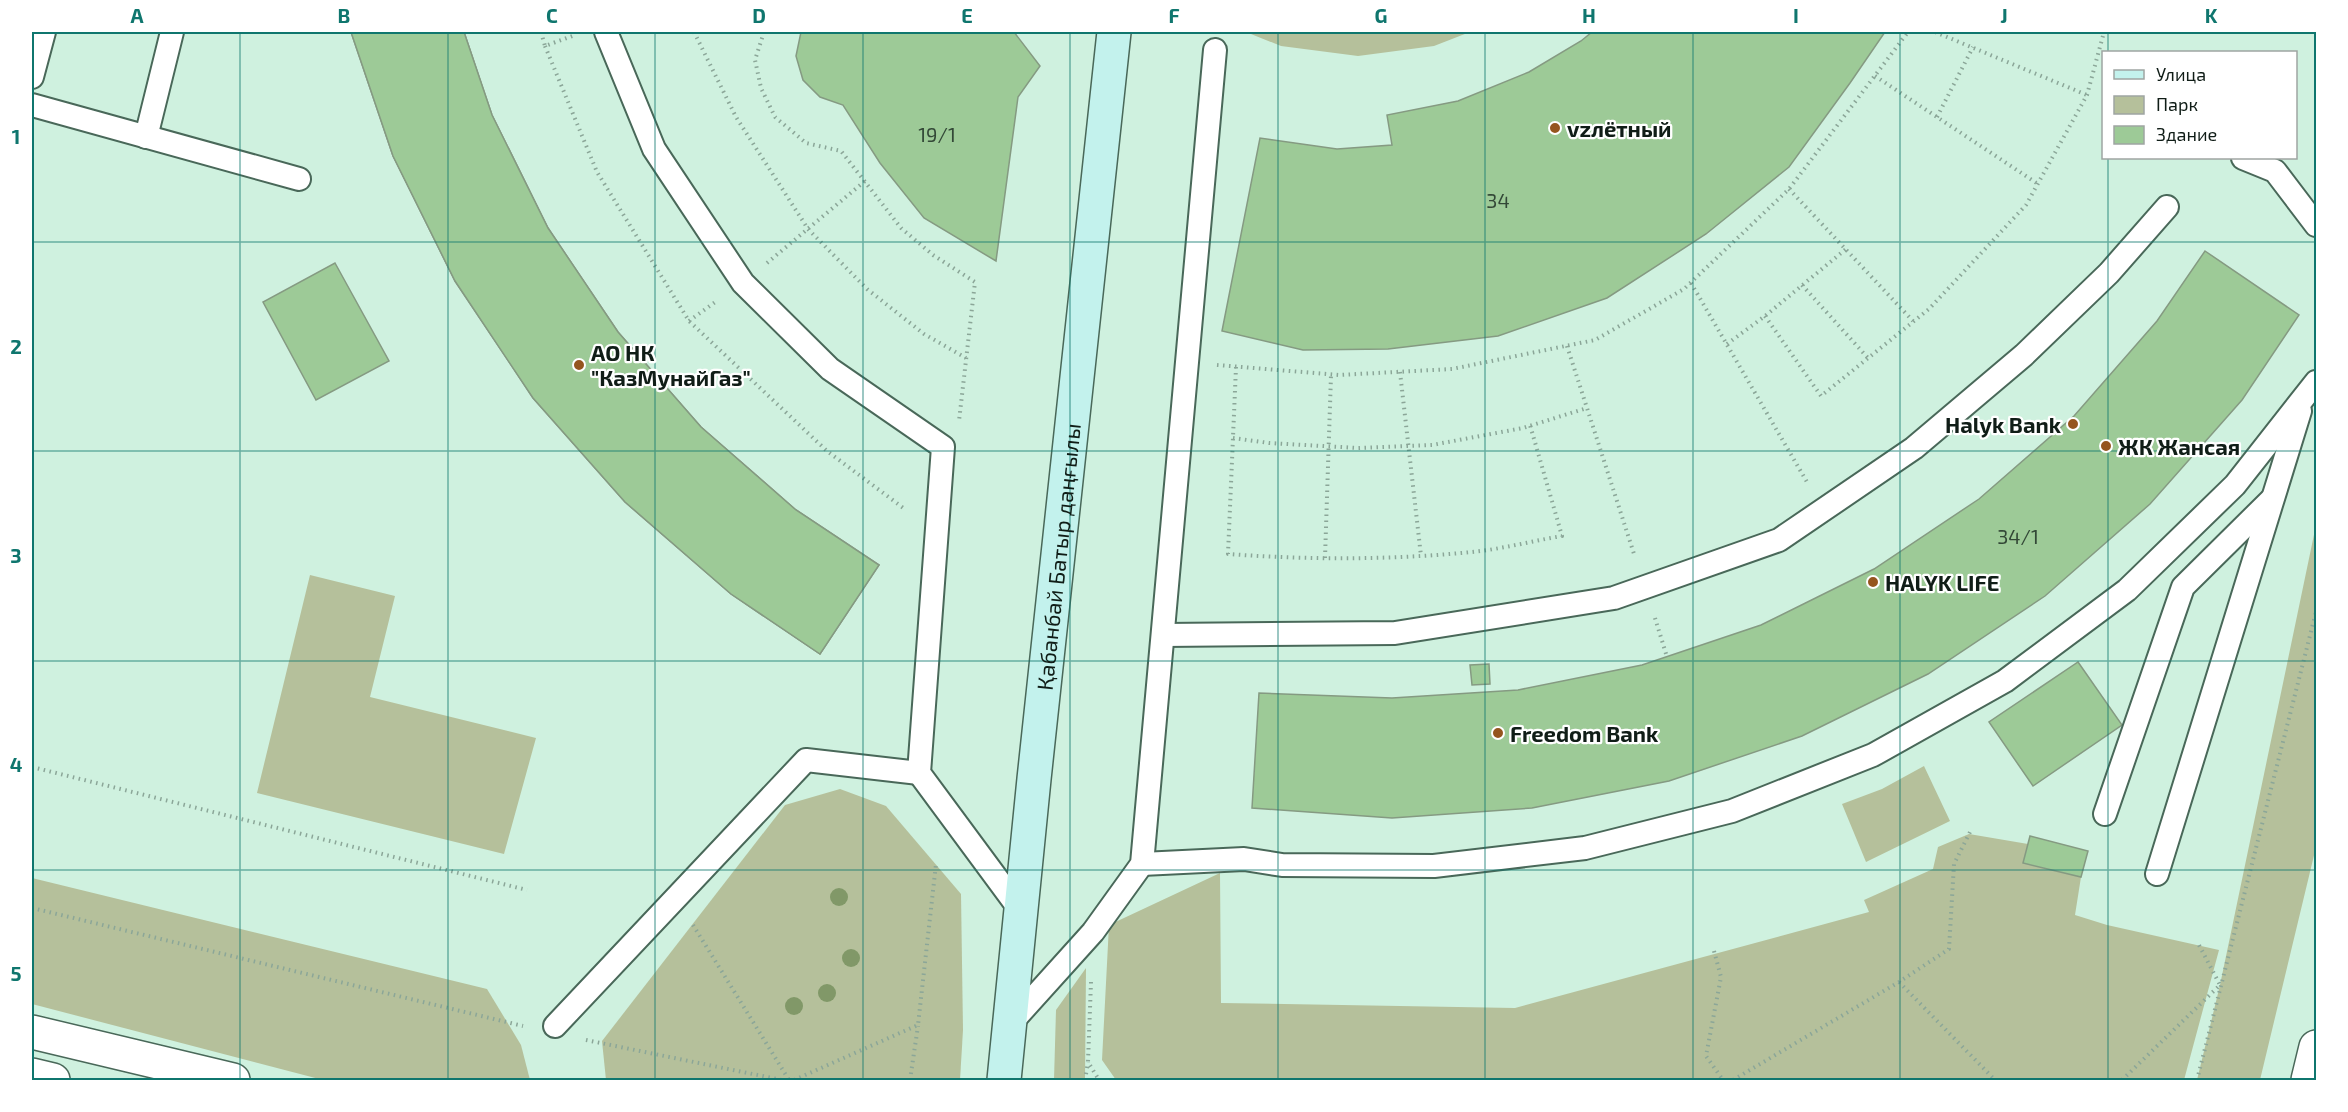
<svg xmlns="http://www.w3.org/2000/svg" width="2348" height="1112" font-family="'Exo 2',sans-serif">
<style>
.green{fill:#b5c09b}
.building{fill:#9dca97;stroke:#859a82;stroke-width:1.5}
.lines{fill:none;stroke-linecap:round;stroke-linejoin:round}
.service-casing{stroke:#496859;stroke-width:26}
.tertiary-casing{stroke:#496859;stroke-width:36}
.secondary-casing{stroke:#496859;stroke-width:36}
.path{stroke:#8ba698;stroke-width:4;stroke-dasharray:1.5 4.5;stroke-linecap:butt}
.service{stroke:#fff;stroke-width:22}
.tertiary{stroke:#fff;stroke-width:33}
.secondary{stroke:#c3f2ed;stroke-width:33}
.tree{fill:#819868}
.grid{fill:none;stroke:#0f766e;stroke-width:1.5;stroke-opacity:0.55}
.poi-dot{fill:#95551e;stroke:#fff;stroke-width:2}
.labels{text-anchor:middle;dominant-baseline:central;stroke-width:4.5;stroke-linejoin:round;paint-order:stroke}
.number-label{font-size:20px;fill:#334837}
.poi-label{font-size:22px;font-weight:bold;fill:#101d17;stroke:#fff;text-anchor:start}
.street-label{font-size:22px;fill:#101d17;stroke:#fff}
.neatline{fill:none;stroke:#0f766e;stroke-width:2}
.grid-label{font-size:20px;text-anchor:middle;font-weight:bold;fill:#0f766e}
</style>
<rect width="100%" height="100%" fill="#cff1df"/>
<g class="green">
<path d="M1246 32H1470L1434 46 1358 56 1281 46Z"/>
<path d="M2316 525V847L2260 1080H2197L2220 985Z"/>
<path d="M310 575 395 596 370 697 536 738 504 854 257 793Z"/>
<path d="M1924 766 1950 821 1866 862 1842 804 1882 789Z"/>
<path d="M840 789 886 806 961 894 963 1030 960 1080H606L602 1041 785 805Z"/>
<path d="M1969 834 2028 844 2023 863 2081 877 2075 915 2107 925 2219 950 2184 1080H1116L1102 1060 1109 925 1220 873 1221 1003 1515 1008 1869 912 1864 900 1933 869 1938 847Z"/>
<path d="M32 878 487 989 521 1045 530 1080H323L32 1004Z"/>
<path d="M1086 968 1085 1080H1054L1056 1010Z"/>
</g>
<g class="building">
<path d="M351 32H464L492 115 548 228 618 332 701 427 796 510 879 565 820 654 731 594 625 502 533 398 455 281 393 156Z"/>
<path d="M351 32H464L492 115 548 228 618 332 701 427 796 510 879 565 820 654 731 594 625 502 533 398 455 281 393 156Z"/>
<path d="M801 32H1014L1040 66 1018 97 996 261 924 218 880 163 843 105 820 97 803 80 796 56Z"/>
<path d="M1592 32H1885L1850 83 1789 167 1706 234 1607 298 1498 336 1388 349 1303 350 1222 331 1260 138 1337 149 1392 145 1387 115 1458 101 1529 72 1581 41Z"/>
<path d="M2205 251 2299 315 2242 400 2150 504 2045 596 1928 674 1802 736 1669 781 1532 808 1392 818 1252 808 1259 693 1392 698 1518 690 1642 665 1761 625 1874 569 1979 499 2074 416 2157 321Z"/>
<path d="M335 263 389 361 316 400 263 302Z"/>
<path d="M2078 662 2122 725 2033 786 1989 722Z"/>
<path d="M1489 664 1490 684 1472 685 1470 665Z"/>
<path d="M2030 836 2088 851 2081 877 2023 863Z"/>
</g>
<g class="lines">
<defs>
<g id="service">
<path d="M606 32 654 149 743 283 830 369 943 447 919 773 1021 911"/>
<path d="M32 77 44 32"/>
<path d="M32 105 299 179"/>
<path d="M146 137 172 32"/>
<path d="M2243 158 2275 171 2316 225"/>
<path d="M1163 635 1395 633 1614 598 1779 540 1914 448 2024 355 2109 273 2167 207"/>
<path d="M2105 814 2183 587 2272 499"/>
<path d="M1142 864 1244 859 1282 865 1434 866 1585 848 1732 811 1873 755 2005 681 2127 590 2235 485 2316 382"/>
<path d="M2157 874 2300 411"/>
<path d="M1010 1024 1093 932 1142 864 1215 50"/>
<path d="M555 1026 806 760 919 773"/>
</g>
<g id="tertiary">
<path d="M32 1032 233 1080"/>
<path d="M32 1075 53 1080"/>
<path d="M2308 1080 2316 1047"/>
</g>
<g id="secondary">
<path id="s1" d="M1004 1080 1034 779 1114 32"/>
</g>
</defs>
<use href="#service" class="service-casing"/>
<use href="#tertiary" class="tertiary-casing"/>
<use href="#secondary" class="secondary-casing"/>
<g class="path">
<path d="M541 32 545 46 575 35"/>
<path d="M694 32 736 117 808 229 867 289 924 334 966 358"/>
<path d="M764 32 755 60 761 88 775 117 806 143 841 151 901 228 933 255 975 282 959 421"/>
<path d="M1935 32 2087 95"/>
<path d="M545 46 597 172 689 321 827 451 906 510"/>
<path d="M1875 76 2038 184"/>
<path d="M1937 117 1973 47"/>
<path d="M1789 189 1913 321"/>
<path d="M767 263 865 181"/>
<path d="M1691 283 1807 482"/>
<path d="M1802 285 1868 358"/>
<path d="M1765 316 1821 396 1929 309 2026 205 2087 95 2104 32"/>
<path d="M689 321 718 300"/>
<path d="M1727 344 1765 316 1846 249"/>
<path d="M1567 346 1635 557"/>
<path d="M1217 365 1339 375 1452 369 1595 340 1684 289 1789 189 1908 32"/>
<path d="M1236 367 1228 554C1309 560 1391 560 1472 552 1502 549 1532 541 1562 536L1530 425"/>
<path d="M1400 372 1421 556"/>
<path d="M1233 438 1269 443 1358 448 1432 445 1523 428 1587 408"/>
<path d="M1325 558 1331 375"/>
<path d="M1655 618 1667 657"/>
<path d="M32 767 527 890"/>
<path d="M32 908 523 1026"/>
<path d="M693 925 789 1080"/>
<path d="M1714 951 1721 977 1706 1056 1723 1080"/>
<path d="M1091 982 1088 1062 1099 1080"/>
<path d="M1899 982 1995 1080"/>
<path d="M586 1040 782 1080"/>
<path d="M794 1080 918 1025 936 864"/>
<path d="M910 1080 918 1026"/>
<path d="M1085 1080 1088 1062"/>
<path d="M1733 1080 1899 982 1949 949 1954 864 1971 830"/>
<path d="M2122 1080 2220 985 2199 945"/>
<path d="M2197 1080 2316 612"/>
</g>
<use href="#service" class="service"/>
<use href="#tertiary" class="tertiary"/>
<use href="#secondary" class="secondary"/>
</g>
<g class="tree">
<circle cx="839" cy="897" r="9"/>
<circle cx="851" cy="958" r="9"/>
<circle cx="827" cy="993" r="9"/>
<circle cx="794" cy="1006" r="9"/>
</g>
<path class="grid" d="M240 32V1080M448 32V1080M655 32V1080M863 32V1080M1070 32V1080M1278 32V1080M1485 32V1080M1693 32V1080M1900 32V1080M2108 32V52M2108 158V1080M32 242H2316M32 451H2316M32 661H2316M32 870H2316"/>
<g class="poi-dot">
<circle cx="1555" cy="128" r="6"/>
<circle cx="579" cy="365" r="6"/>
<circle cx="2073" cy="424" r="6"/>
<circle cx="2106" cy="446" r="6"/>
<circle cx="1873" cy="582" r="6"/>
<circle cx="1498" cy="733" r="6"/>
</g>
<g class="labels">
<g class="number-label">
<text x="937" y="134">19/1</text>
<text x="1498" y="200">34</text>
<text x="2018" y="536">34/1</text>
</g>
<g class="poi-label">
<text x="1567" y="128">vzлётный</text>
<text x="591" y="352">АО НК<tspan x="591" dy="25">"КазМунайГаз"</tspan></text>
<text x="2061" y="424" text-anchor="end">Halyk Bank</text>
<text x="2118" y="446">ЖК Жансая</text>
<text x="1885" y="582">HALYK LIFE</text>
<text x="1510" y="733">Freedom Bank</text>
</g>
<g class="street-label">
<text stroke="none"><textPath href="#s1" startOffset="526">Қабанбай Батыр даңғылы</textPath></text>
</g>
</g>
<rect width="2348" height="1112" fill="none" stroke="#ffffff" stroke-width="66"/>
<rect x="2102" y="51" width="195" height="108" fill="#ffffff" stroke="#9fa5a2" stroke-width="1.5"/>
<rect x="2114" y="70" width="30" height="9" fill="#c3f2ed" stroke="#9fa5a2" stroke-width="1.5"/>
<text x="2156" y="81" font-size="18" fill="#101d17">Улица</text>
<rect x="2114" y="96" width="30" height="18" fill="#b5c09b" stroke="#9fa5a2" stroke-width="1.5"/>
<text x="2156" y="111" font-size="18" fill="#101d17">Парк</text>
<rect x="2114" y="126" width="30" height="18" fill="#9dca97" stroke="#9fa5a2" stroke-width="1.5"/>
<text x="2156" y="141" font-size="18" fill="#101d17">Здание</text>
<rect x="33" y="33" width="2282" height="1046" class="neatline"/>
<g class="grid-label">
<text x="137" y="23">A</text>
<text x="344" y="23">B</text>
<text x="552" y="23">C</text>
<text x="759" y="23">D</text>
<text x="967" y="23">E</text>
<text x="1174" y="23">F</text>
<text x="1381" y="23">G</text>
<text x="1589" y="23">H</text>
<text x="1796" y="23">I</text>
<text x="2004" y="23">J</text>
<text x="2211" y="23">K</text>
<text x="16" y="144">1</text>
<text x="16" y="354">2</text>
<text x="16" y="563">3</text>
<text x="16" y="772">4</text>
<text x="16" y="981">5</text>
</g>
</svg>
